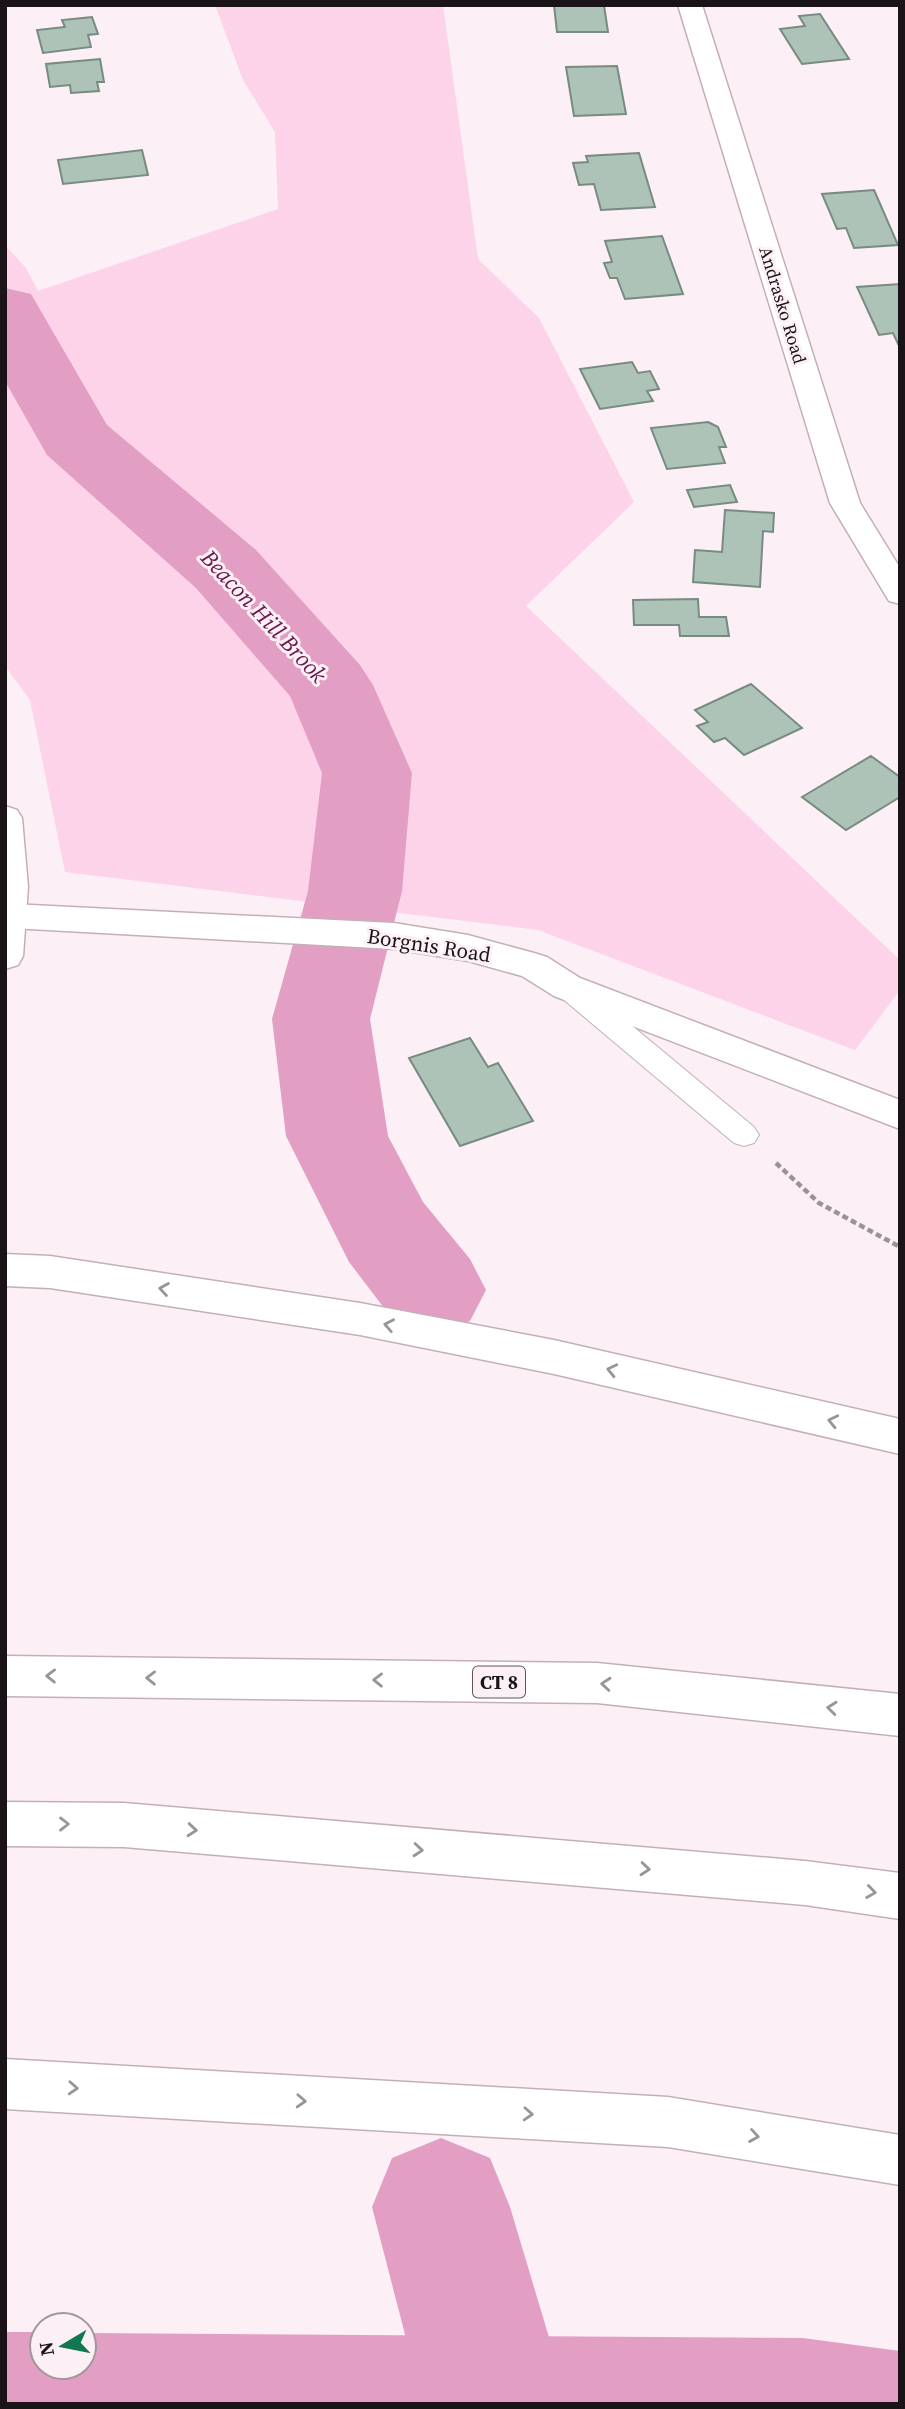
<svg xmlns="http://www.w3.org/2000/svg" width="905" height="2409" font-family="'Source Serif 4',serif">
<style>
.green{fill:#fdd3e9}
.water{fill:#e39ec4}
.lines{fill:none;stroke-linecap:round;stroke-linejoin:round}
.river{fill:#e39ec4;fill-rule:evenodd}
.building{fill:#aec3b8;stroke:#778b80;stroke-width:2}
.lane-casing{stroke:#c4afb9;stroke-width:2}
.street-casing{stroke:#c4afb9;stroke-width:3}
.secondary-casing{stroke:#c4afb9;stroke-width:3}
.highway-casing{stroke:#c4afb9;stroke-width:3}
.path{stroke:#9c9197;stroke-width:4.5;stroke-dasharray:6 3.5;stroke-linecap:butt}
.lane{fill:#fff;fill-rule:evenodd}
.street{fill:#fff;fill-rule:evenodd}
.secondary{fill:#fff;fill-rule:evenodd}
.highway{fill:#fff;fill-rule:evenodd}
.oneway{stroke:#989597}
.labels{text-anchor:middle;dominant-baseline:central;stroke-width:6;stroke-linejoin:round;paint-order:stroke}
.far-street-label{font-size:18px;fill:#1a1317;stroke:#fdeff6}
.shield{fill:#fdeff6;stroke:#5e555a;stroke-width:2}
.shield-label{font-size:19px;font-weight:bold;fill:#1a1317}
.street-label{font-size:21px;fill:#1a1317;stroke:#fdeff6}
.water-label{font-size:23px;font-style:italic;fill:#67184c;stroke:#fdeff6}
</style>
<rect width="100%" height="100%" fill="#fdeff6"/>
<path class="green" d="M215 5H443L478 259 539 318 634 502 526 606 900 960V990L855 1050 538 930 65 872 30 700 5 666V245L26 268 38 291 278 209 275 132 243 80Z"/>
<path class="water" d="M5 2332H42V2367H84V2333L803 2338 900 2351V2404H5Z"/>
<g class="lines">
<g class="river">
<path d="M5 288 31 294 107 425 256 550 360 665 373 685 412 773 402 891 370 1019 388 1136 423 1202 470 1259 486 1290 470 1321 432 1334 394 1321 349 1262 286 1136 272 1019 308 891 322 773 290 696 196 588 47 455 5 381Z"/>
<path d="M441 2138 490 2158 510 2207 569 2404H423L372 2207 392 2158Z"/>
</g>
</g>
<g class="building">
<path d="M554 5H604L608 32H557Z"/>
<path d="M820 14 849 59 802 64 780 29 805 26 799 16Z"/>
<path d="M92 17 98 34 88 35 91 47 43 53 37 30 65 27 62 20Z"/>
<path d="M100 59 104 82H97L99 91 71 93 70 85 50 87 46 64Z"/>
<path d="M617 66 626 114 574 116 566 67Z"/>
<path d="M142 150 148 175 63 184 58 160Z"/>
<path d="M639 153 655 207 601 210 594 184 579 185 573 163 588 162 586 156Z"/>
<path d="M874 190 898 245 854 248 846 228 837 229 822 194Z"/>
<path d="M662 236 683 294 625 299 617 278H610L604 263 612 262 605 241Z"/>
<path d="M900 284V348L893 333 879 335 857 287Z"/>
<path d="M632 362 638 373 650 371 659 389 647 391 653 401 600 409 580 369Z"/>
<path d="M708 422 718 427 726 447H719L725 463 667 469 651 428Z"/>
<path d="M730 485 737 502 694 507 687 490Z"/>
<path d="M725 510 774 513 773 532 763 531 760 587 693 582 695 550 722 552Z"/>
<path d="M698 599 699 617H726L729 636H680L679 625H634L633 600Z"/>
<path d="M751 684 802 728 744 755 725 738 714 742 697 726 708 722 695 710Z"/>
<path d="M871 756 900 777V797L846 830 802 797Z"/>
<path d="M470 1038 488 1067 498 1063 533 1121 460 1146 409 1058Z"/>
</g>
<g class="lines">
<defs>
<path id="lane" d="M567 977 577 980 754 1127 759 1135 754 1143 744 1146 734 1143 557 994 553 987 557 980Z"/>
<g id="street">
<path d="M678 5H702L860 503 900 568V604L889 601 830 503Z"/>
<path d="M11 904 394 923 468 935 534 953 547 957 580 978 900 1100V1129L554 996 522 976 468 961 394 949 11 928 5 927V905Z"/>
</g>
<path id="secondary" d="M5 806 17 810 22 818 28 887 23 956 18 965 5 969Z"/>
<g id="highway">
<path d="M5 1254 50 1256 360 1303 554 1340 900 1419V1454L554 1374 360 1335 50 1288 5 1286Z"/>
<path d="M5 1656 597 1663 900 1694V1736L597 1703 5 1696Z"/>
<path d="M5 1802 124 1803 805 1861 900 1873V1919L805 1905 124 1847 5 1846Z"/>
<path d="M5 2059 668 2097 900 2135V2185L668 2147 5 2109Z"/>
</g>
</defs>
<use href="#lane" class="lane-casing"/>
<use href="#street" class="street-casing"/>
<use href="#secondary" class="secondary-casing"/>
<use href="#highway" class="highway-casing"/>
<path class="path" d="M776 1163 819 1203 900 1247"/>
<use href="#lane" class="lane"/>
<use href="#street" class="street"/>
<use href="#secondary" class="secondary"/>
<use href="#highway" class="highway"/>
</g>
<defs><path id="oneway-chevron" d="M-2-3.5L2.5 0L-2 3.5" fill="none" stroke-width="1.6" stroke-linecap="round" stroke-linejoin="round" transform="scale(1.75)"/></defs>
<g class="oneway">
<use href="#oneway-chevron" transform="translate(164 1289) rotate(-171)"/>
<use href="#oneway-chevron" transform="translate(389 1325) rotate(-169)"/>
<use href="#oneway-chevron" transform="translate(612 1370) rotate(-167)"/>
<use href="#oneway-chevron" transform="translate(833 1421) rotate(-167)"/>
<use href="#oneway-chevron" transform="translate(51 1676) rotate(-179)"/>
<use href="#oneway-chevron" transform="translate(151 1678) rotate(-179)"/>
<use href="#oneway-chevron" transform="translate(378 1680) rotate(-179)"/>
<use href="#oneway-chevron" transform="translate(606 1684) rotate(-175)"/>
<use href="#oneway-chevron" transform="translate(832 1708) rotate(-174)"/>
<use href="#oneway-chevron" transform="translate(64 1824)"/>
<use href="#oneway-chevron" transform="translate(192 1830) rotate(5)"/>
<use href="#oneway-chevron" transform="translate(418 1850) rotate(5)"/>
<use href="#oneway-chevron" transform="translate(645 1869) rotate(5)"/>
<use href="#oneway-chevron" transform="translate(871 1892) rotate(8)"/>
<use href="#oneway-chevron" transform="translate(73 2088) rotate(3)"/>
<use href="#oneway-chevron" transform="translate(301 2101) rotate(3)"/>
<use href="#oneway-chevron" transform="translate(528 2114) rotate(3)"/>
<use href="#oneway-chevron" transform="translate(754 2136) rotate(9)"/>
</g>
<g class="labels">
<g class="far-street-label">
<text transform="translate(783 305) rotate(73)">Andrasko Road</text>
</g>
<rect class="shield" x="473" y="1666.5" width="52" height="31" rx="5"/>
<g class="shield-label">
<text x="499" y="1682">CT 8</text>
</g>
<g class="street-label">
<text transform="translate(429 945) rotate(9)">Borgnis Road</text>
</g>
<g class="water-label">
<text transform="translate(264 616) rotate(47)">Beacon Hill Brook</text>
</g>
</g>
<rect width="905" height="2409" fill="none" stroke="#1a1317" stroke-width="14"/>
<g transform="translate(63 2346) rotate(260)"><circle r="33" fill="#fdeff6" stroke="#a2979d" stroke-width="2"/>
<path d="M0-5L12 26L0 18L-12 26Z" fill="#117952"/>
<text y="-10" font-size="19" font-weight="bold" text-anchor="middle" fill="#1a1317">N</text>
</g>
</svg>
